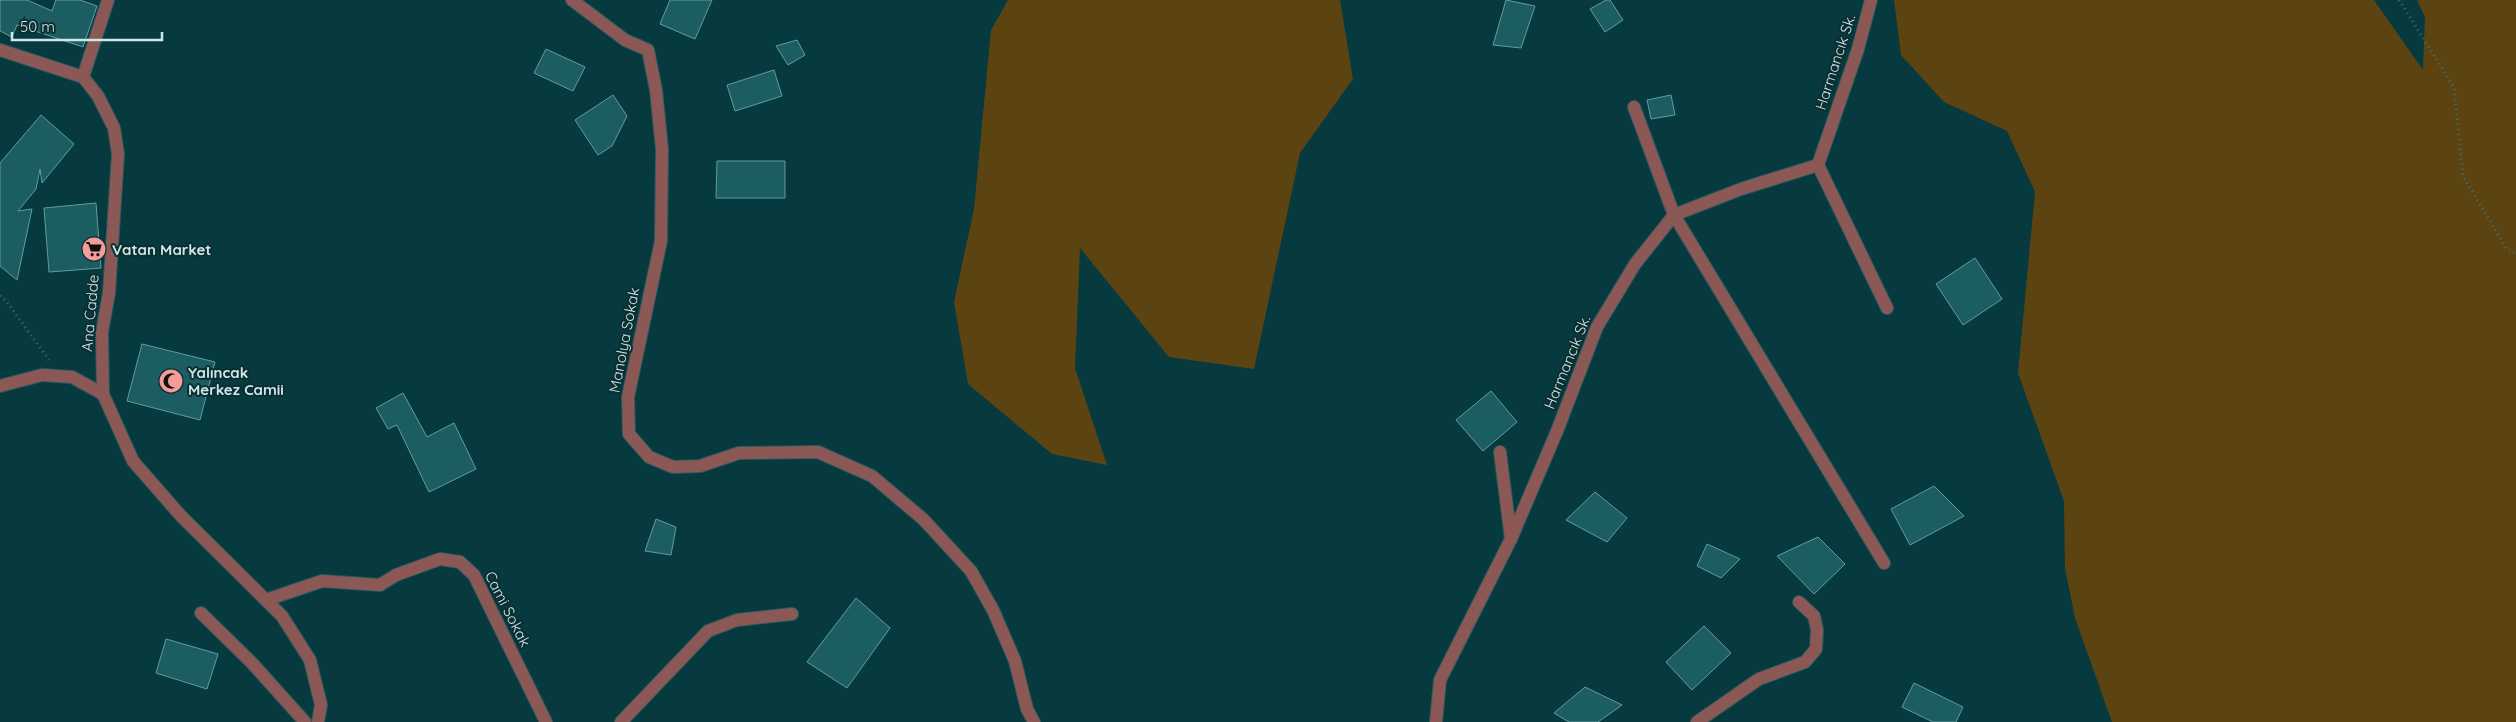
<svg xmlns="http://www.w3.org/2000/svg" width="2516" height="722" font-family="Quicksand,sans-serif">
<style>
.green{fill:#5c4412}
.building{fill:#1c5d61;stroke:#609da2}
.lines{fill:none;stroke-linecap:round;stroke-linejoin:round}
.street-casing{stroke:#29595d;stroke-width:14}
.path{stroke:#416f72;stroke-width:3;stroke-dasharray:1 4;stroke-linecap:butt}
.street{stroke:#8c5856;stroke-width:12}
.labels{text-anchor:middle;dominant-baseline:central;stroke-width:4;stroke-linejoin:round;paint-order:stroke}
.street-label{font-size:15px;fill:#cae8ea;stroke:#0d2e31}
.poi-label{font-size:15px;font-weight:bold;fill:#cae8ea;stroke:#0d2e31;text-anchor:start}
</style>
<rect width="100%" height="100%" fill="#063a3e"/>
<g class="green">
<path d="M1008 0H1340L1353 79 1300 153 1254 369 1169 357 1080 248 1075 368 1107 465 1052 454 968 384 954 302 974 209 991 30Z"/>
<path d="M1894 0H2374L2423 70 2425 17 2417 0H2516V722H2112L2075 618 2065 568 2064 501 2018 373 2035 192 2007 131 1944 102 1901 55Z"/>
</g>
<g class="building">
<path d="M0 0H27L52 11 56 0H80L97 6 83 47 17 25 12 37 0 31Z"/>
<path d="M670 0H712L695 39 660 24Z"/>
<path d="M1506 0 1535 6 1521 48 1493 45Z"/>
<path d="M1606 0H1610L1623 20 1605 32 1590 9Z"/>
<path d="M797 40 805 55 788 65 776 46Z"/>
<path d="M546 49 585 67 573 91 534 73Z"/>
<path d="M774 70 782 96 735 111 727 85Z"/>
<path d="M613 95 627 116 612 146 598 155 575 120Z"/>
<path d="M1671 95 1675 115 1651 119 1647 100Z"/>
<path d="M41 115 74 144 42 183 40 169 36 189 18 211 32 209 17 280 0 266V163Z"/>
<path d="M717 161H785V198H716Z"/>
<path d="M96 203 101 268 49 272 44 208Z"/>
<path d="M1975 258 2002 299 1963 325 1936 284Z"/>
<path d="M142 344 215 362 200 420 127 401Z"/>
<path d="M1491 391 1517 422 1483 451 1456 420Z"/>
<path d="M403 393 427 437 454 423 476 469 429 492 397 425 388 429 376 408Z"/>
<path d="M1934 486 1964 516 1910 545 1891 509Z"/>
<path d="M1595 492 1627 518 1607 542 1566 520Z"/>
<path d="M656 519 676 527 671 555 645 551Z"/>
<path d="M1818 537 1845 564 1814 594 1777 556Z"/>
<path d="M1707 544 1740 559 1721 578 1697 566Z"/>
<path d="M856 598 890 628 847 688 807 662Z"/>
<path d="M1704 626 1731 653 1692 690 1666 662Z"/>
<path d="M166 639 218 654 207 689 156 673Z"/>
<path d="M1914 683 1963 707 1956 722H1933L1902 707Z"/>
<path d="M1585 687 1622 705 1598 722H1569L1554 713Z"/>
</g>
<g class="lines">
<defs>
<g id="street">
<path d="M572 0 625 40 648 50 656 90 662 149 661 241 628 397 629 434 649 457 673 467 700 466 739 453 818 452 872 476 923 519 971 571 993 610 1015 661 1027 709 1034 722"/>
<path d="M0 50 83 77 98 96 114 128 118 154 109 293 102 332 103 394 133 461 181 516 282 616 310 660 321 705 318 722"/>
<path d="M83 77 108 0"/>
<path d="M1634 107 1674 215 1884 563"/>
<path d="M1818 165 1887 308"/>
<path d="M0 386 42 375 72 377 103 394"/>
<path d="M1500 452 1511 539"/>
<path d="M266 600 322 581 380 585 396 575 440 559 460 562 474 575 546 722"/>
<path d="M201 613 252 663 305 722"/>
<path d="M621 722 708 631 737 620 792 614"/>
<path d="M1436 722 1440 680 1511 539 1557 431 1597 327 1635 264 1674 215 1741 189 1818 165 1858 49 1871 0"/>
<path d="M1697 722 1759 679 1805 662 1816 649 1817 630 1814 616 1799 602"/>
</g>
</defs>
<use href="#street" class="street-casing"/>
<g class="path">
<path d="M2399 0 2454 87 2463 176 2506 248 2516 254"/>
<path d="M0 296 7 302 49 360"/>
</g>
<use href="#street" class="street"/>
</g>
<defs>
<symbol id="supermarket-disc" viewBox="-11 -11 22 22"><circle r="9.5" fill="#f59b98" stroke="#0d2e31"/><path d="M-6-5.5h2.5l.6 2H6L4.5 2H-2.5L-4.4-4H-6ZM-1.5 3.2a1.3 1.3 0 1 0 .1 0ZM3 3.2a1.3 1.3 0 1 0 .1 0Z" fill="#111"/></symbol>
<symbol id="mosque-disc" viewBox="-11 -11 22 22"><circle r="9.5" fill="#f59b98" stroke="#0d2e31"/><path d="M3.5-4.9A6 6 0 1 0 3.5 4.9A5 5 0 1 1 3.5-4.9Z" fill="#111"/></symbol>
</defs>
<g fill-rule="evenodd">
<use href="#supermarket-disc" x="80" y="235" width="28" height="28"/>
<use href="#mosque-disc" x="157" y="367" width="28" height="28"/>
</g>
<g class="labels">
<g class="street-label">
<text transform="translate(1835 62) rotate(-72)">Harmancık Sk.</text>
<text transform="translate(90 313) rotate(-85)">Ana Cadde</text>
<text transform="translate(624 340) rotate(-79)">Manolya Sokak</text>
<text transform="translate(1567 362) rotate(-68)">Harmancık Sk.</text>
<text transform="translate(508 609) rotate(63)">Cami Sokak</text>
</g>
<g class="poi-label">
<text x="112" y="249">Vatan Market</text>
<text x="188" y="372">Yalıncak<tspan x="188" dy="17">Merkez Camii</tspan></text>
</g>
</g>
<path d="M12 32v8h150v-8" fill="none" stroke="#cae8ea" stroke-width="2.5"/>
<text x="20" y="32" font-size="15" fill="#cae8ea" stroke="#0d2e31" stroke-width="4" paint-order="stroke">50 m</text>
</svg>
